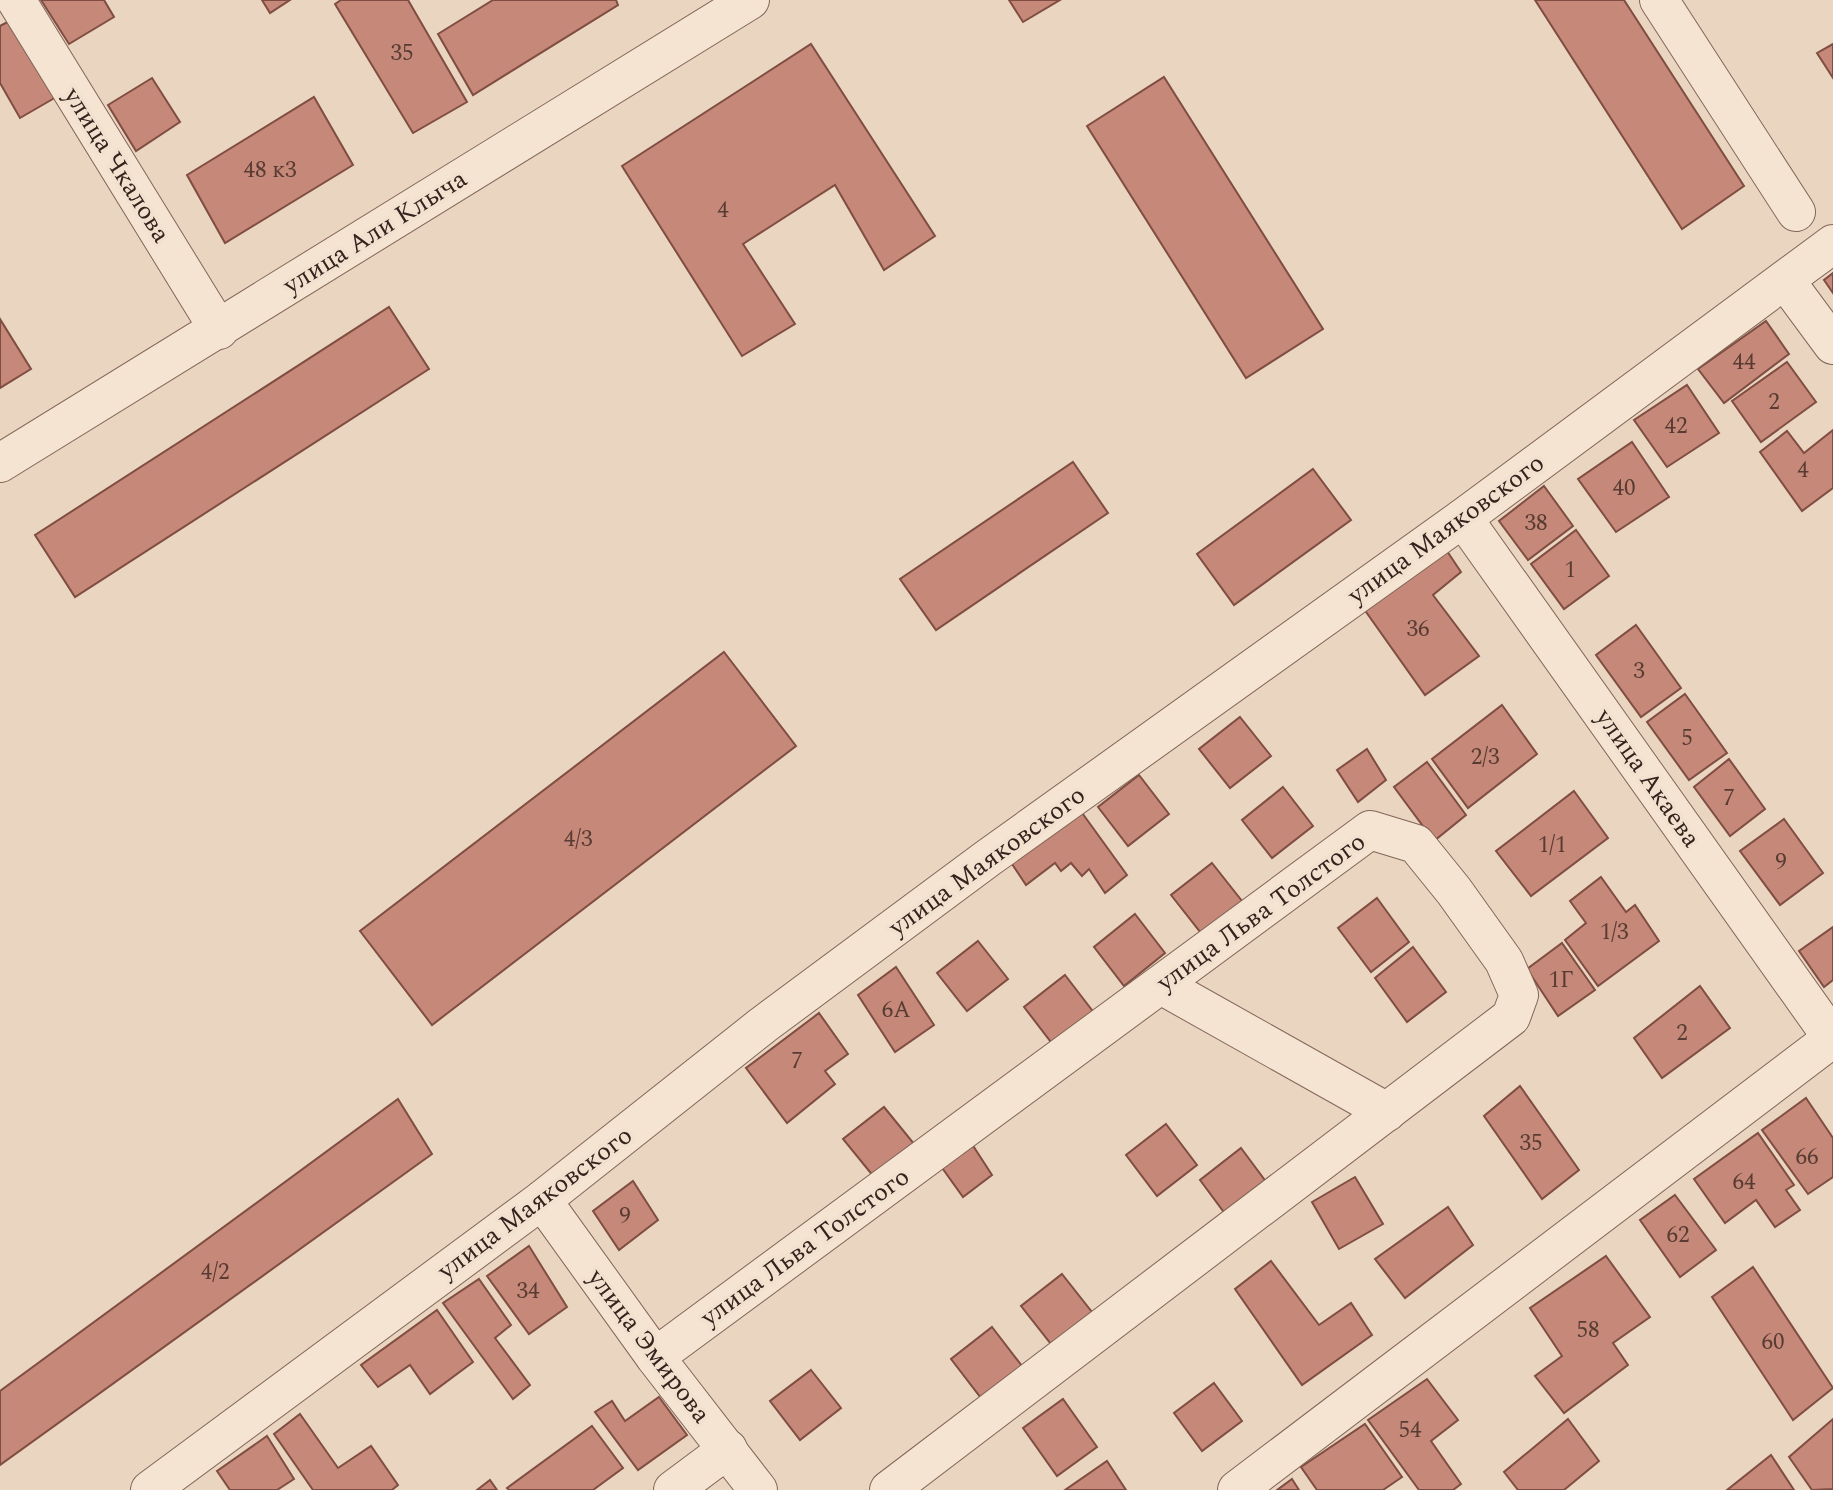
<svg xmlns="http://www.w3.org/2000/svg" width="1833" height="1490" font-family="Spectral,serif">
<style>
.building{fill:#c68878;stroke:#7f4d41;stroke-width:2}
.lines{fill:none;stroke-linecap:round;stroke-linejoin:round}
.street-casing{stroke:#826659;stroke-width:40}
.street{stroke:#f6e4d2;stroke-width:38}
.labels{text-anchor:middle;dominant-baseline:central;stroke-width:7;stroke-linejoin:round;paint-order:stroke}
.number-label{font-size:23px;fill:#583c34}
.street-label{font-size:26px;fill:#33231d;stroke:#f2e1cf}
</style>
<rect width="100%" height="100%" fill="#ead5c0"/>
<g class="building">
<path d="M41 0H104L114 17 69 44Z"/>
<path d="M262 0H290L270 13Z"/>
<path d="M341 0H408L467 102 413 133 335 4Z"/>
<path d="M493 0H616L618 5 473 95 438 34Z"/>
<path d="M1009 0H1060L1023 22Z"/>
<path d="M1535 0H1624L1744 186 1682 229Z"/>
<path d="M13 19 58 96 20 118 0 83V26Z"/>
<path d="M811 44 935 236 884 270 835 185 743 244 795 324 742 356 622 166Z"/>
<path d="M1833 44V78L1817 53Z"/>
<path d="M1164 77 1323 329 1246 378 1087 126Z"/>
<path d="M152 78 180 122 136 151 108 105Z"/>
<path d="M314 97 353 165 225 243 187 175Z"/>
<path d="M1833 273V293L1824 280Z"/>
<path d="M389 307 429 369 75 597 35 535Z"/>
<path d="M0 319 31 369 0 388Z"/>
<path d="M1766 321 1789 354 1724 403 1698 369Z"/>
<path d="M1787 362 1816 402 1761 442 1732 401Z"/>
<path d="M1687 385 1719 433 1667 467 1634 420Z"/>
<path d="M1833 430V488L1802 511 1760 452 1787 431 1804 453Z"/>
<path d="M1632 442 1669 497 1616 532 1578 479Z"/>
<path d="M1073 462 1108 513 936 630 900 579Z"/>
<path d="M1313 469 1351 520 1234 605 1197 554Z"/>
<path d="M1544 486 1573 526 1528 560 1499 521Z"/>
<path d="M1576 530 1609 576 1564 609 1531 564Z"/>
<path d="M1441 542 1461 572 1433 595 1479 656 1425 695 1359 602Z"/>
<path d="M1636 625 1681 688 1641 717 1596 655Z"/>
<path d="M724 652 796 746 432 1025 360 931Z"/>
<path d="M1685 694 1727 753 1689 780 1647 722Z"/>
<path d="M1502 705 1537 754 1468 808 1432 759Z"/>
<path d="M1240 717 1271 756 1230 788 1199 749Z"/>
<path d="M1367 749 1386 780 1358 802 1337 770Z"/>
<path d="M1729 759 1765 809 1730 836 1694 787Z"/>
<path d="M1427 762 1466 815 1434 841 1394 787Z"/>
<path d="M1139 775 1169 814 1128 846 1098 807Z"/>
<path d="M1283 787 1313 826 1272 858 1242 820Z"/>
<path d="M1574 791 1608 838 1531 896 1496 851Z"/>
<path d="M1080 810 1127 875 1105 893 1089 869 1082 876 1071 863 1061 871 1055 863 1026 885 1010 861Z"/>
<path d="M1784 819 1823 873 1780 905 1740 851Z"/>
<path d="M1212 863 1242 901 1201 933 1171 895Z"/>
<path d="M1601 877 1626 912 1635 905 1659 941 1598 986 1565 940 1586 923 1570 901Z"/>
<path d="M1377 898 1409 942 1371 972 1338 928Z"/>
<path d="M1135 914 1165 953 1124 986 1094 947Z"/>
<path d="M1833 927V980L1824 987 1799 951Z"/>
<path d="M978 941 1008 979 967 1011 937 973Z"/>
<path d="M1562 943 1595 990 1558 1016 1527 969Z"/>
<path d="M1413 947 1446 992 1407 1022 1375 978Z"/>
<path d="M896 967 934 1025 895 1052 858 995Z"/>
<path d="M1065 975 1095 1014 1054 1046 1024 1007Z"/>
<path d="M1700 986 1730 1028 1662 1078 1634 1038Z"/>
<path d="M819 1013 848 1054 825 1071 835 1084 787 1123 746 1068Z"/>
<path d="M1520 1086 1579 1170 1542 1199 1484 1116Z"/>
<path d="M1806 1098 1833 1138V1177L1808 1194 1762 1130Z"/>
<path d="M398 1099 432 1154 0 1465V1391Z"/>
<path d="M884 1107 915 1145 874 1177 843 1139Z"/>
<path d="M1166 1124 1197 1165 1157 1196 1126 1155Z"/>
<path d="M1758 1133 1794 1185 1786 1190 1800 1210 1775 1227 1756 1200 1725 1223 1694 1179Z"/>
<path d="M970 1141 992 1175 963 1197 940 1165Z"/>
<path d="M1241 1148 1270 1187 1229 1219 1200 1180Z"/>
<path d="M1355 1177 1383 1224 1339 1249 1312 1202Z"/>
<path d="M633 1181 658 1220 619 1250 593 1211Z"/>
<path d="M1675 1195 1716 1250 1680 1277 1640 1220Z"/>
<path d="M1448 1207 1473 1245 1405 1298 1375 1259Z"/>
<path d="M529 1246 567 1307 529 1334 487 1276Z"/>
<path d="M1606 1256 1650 1317 1613 1343 1628 1365 1564 1413 1535 1376 1562 1356 1530 1308Z"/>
<path d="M1271 1261 1319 1325 1351 1303 1372 1335 1302 1385 1235 1289Z"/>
<path d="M1753 1267 1833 1388 1793 1420 1712 1297Z"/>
<path d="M1062 1274 1092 1312 1051 1344 1021 1306Z"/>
<path d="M479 1279 511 1325 495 1338 530 1385 513 1399 443 1303Z"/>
<path d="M437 1310 473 1362 430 1394 410 1365 378 1387 361 1365Z"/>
<path d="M992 1327 1022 1366 981 1398 951 1359Z"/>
<path d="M811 1370 841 1408 800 1440 770 1401Z"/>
<path d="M1427 1379 1458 1420 1431 1441 1461 1484 1453 1490H1419L1368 1420Z"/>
<path d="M1214 1383 1242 1421 1202 1451 1174 1413Z"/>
<path d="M659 1397 687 1435 638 1470 595 1412 612 1401 625 1421Z"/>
<path d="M1063 1399 1097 1447 1057 1476 1023 1428Z"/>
<path d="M300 1414 338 1468 371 1446 398 1485 392 1490H313L274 1434Z"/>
<path d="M1568 1419 1599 1461 1564 1490H1518L1504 1472Z"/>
<path d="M1833 1419V1489L1812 1490 1789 1457Z"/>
<path d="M1365 1424 1402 1477 1383 1490H1317L1301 1467Z"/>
<path d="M592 1426 623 1468 593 1490H509L507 1488Z"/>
<path d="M267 1436 294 1479 277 1490H230L217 1471Z"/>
<path d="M1771 1455 1794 1490H1727Z"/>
<path d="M1107 1461 1126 1490H1065Z"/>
<path d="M1292 1479 1299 1490H1277Z"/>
<path d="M490 1480 497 1490H477Z"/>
</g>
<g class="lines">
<defs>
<g id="street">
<path d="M16 0 219 330"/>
<path d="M1659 0 1796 212"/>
<path d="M1785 280 1833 345"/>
<path d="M0 463 750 0"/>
<path d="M1463 518 1833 1039"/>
<path d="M1161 985 1387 1112"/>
<path d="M542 1200 655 1357 758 1490"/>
<path d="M655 1357 1370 830 1416 844 1454 891 1504 961 1519 995 1511 1017 889 1490"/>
<path d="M150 1490 542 1200 763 1025 988 858 1463 518 1833 244"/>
<path d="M673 1490 728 1449"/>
<path d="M1237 1490 1833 1038"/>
</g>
</defs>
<use href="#street" class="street-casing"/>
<use href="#street" class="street"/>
</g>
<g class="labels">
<g class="number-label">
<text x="402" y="53">35</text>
<text x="270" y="170">48 к3</text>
<text x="723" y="210">4</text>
<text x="1744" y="362">44</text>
<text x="1774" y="402">2</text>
<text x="1676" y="426">42</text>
<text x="1803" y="470">4</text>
<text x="1624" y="488">40</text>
<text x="1536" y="523">38</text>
<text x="1570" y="570">1</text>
<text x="1418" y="629">36</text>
<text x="1639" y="671">3</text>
<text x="1687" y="738">5</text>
<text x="1485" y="757">2/3</text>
<text x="1729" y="798">7</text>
<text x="578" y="839">4/3</text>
<text x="1552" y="845">1/1</text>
<text x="1781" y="862">9</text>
<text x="1614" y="932">1/3</text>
<text x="1561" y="980">1Г</text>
<text x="896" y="1010">6А</text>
<text x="1682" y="1033">2</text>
<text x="797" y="1061">7</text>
<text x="1531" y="1143">35</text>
<text x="1807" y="1157">66</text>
<text x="1744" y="1182">64</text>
<text x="625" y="1216">9</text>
<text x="1678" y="1235">62</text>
<text x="215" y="1272">4/2</text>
<text x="528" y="1291">34</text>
<text x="1588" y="1330">58</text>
<text x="1773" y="1342">60</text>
<text x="1410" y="1430">54</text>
</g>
<g class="street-label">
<text transform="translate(117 165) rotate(58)">улица Чкалова</text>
<text transform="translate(375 232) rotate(-32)">улица Али Клыча</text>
<text transform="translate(1446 529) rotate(-36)">улица Маяковского</text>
<text transform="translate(1648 778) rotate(55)">улица Акаева</text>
<text transform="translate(987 861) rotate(-36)">улица Маяковского</text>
<text transform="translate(1261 912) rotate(-36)">улица Льва Толстого</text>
<text transform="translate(535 1203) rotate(-37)">улица Маяковского</text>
<text transform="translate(805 1247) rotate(-36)">улица Льва Толстого</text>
<text transform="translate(649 1346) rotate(53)">улица Эмирова</text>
</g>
</g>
</svg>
